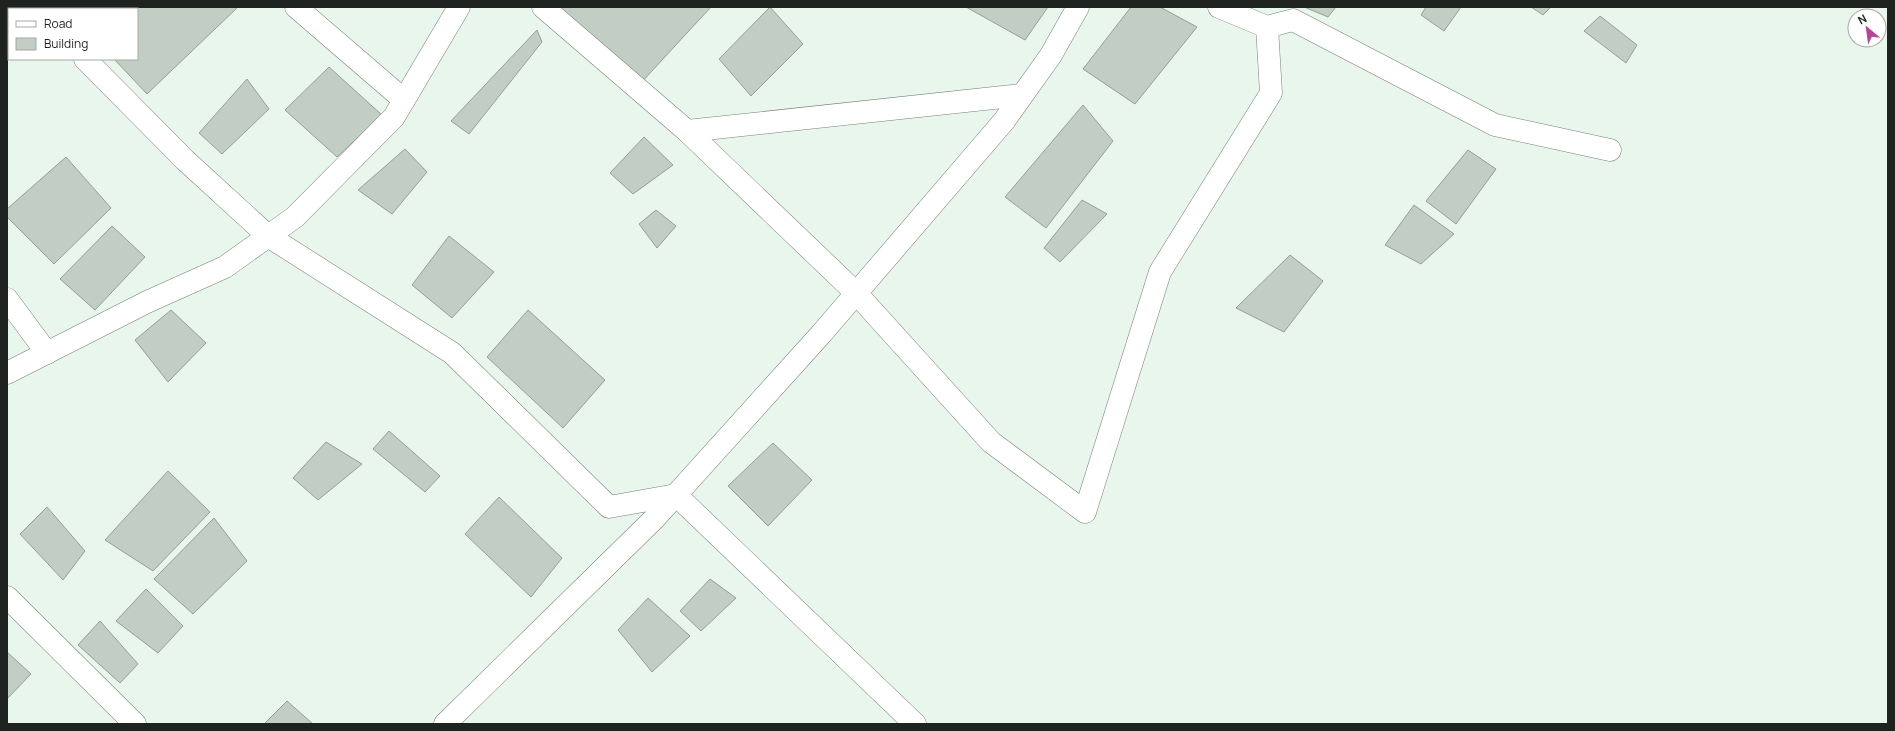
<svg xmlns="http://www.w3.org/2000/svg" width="1895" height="731" font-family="Manrope,sans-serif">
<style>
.building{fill:#c2cec4;stroke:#94a097}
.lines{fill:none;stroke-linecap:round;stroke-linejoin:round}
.minor-casing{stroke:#768279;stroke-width:23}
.minor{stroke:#fff;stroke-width:22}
</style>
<rect width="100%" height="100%" fill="#e9f6ec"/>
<g class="building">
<path d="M64 7H238L147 94 114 59H137V9H66Z"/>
<path d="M559 7H711L639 85Z"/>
<path d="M770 7 803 44 751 96 719 59Z"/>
<path d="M966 7H1048L1025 40Z"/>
<path d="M1131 7H1160L1197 27 1135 104 1083 69Z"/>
<path d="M1304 7H1336L1328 17Z"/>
<path d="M1426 7H1461L1444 31 1421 15Z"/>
<path d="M1531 7H1551L1543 15Z"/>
<path d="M1600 16 1637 45 1626 63 1584 31Z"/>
<path d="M537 30 542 42 469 134 451 121Z"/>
<path d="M329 67 382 115 337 157 285 110Z"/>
<path d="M247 79 269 109 222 154 199 133Z"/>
<path d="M1083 105 1113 141 1046 228 1005 197Z"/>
<path d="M644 137 673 165 633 194 610 173Z"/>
<path d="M405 149 427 172 392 214 358 190Z"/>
<path d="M1468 150 1496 169 1456 224 1426 201Z"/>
<path d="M66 157 111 208 54 264 7 217V209Z"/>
<path d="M1082 200 1107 214 1060 262 1044 248Z"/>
<path d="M1414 205 1454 234 1421 264 1385 245Z"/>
<path d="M656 210 676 226 657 248 639 224Z"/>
<path d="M112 226 145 257 95 310 60 279Z"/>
<path d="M449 236 494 272 452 318 412 285Z"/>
<path d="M1290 255 1323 281 1284 332 1236 308Z"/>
<path d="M171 310 206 343 168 382 135 340Z"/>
<path d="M528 310 605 380 563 428 487 357Z"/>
<path d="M389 431 440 476 425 492 373 449Z"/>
<path d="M326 442 362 464 318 500 293 478Z"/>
<path d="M773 443 812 480 768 526 728 486Z"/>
<path d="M168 471 210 512 153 571 105 540Z"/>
<path d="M499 497 562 558 531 597 465 534Z"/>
<path d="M47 507 85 551 63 580 20 534Z"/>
<path d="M214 518 247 561 193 614 154 579Z"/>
<path d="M710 579 736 598 701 631 680 611Z"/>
<path d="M146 589 183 626 158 653 116 621Z"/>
<path d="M648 598 690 636 652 672 618 630Z"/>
<path d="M100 621 138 664 120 683 78 645Z"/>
<path d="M7 652 31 674 7 699Z"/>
<path d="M287 701 313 724H264Z"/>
</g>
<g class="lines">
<defs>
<g id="minor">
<path d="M32 7 34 9"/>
<path d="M296 7 404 100"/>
<path d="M543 7 687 131 1022 95"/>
<path d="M1219 7 1267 27 1293 20 1495 125 1610 150"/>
<path d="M85 59 185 160 268 236 452 353 609 507 676 495 915 724"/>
<path d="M687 131 856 293 991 442 1085 512 1160 272 1271 93 1267 27"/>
<path d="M7 299 47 353"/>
<path d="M7 373 147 302 225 267 295 217 394 117 459 7"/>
<path d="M7 597 135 724"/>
<path d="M445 724 655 518 822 333 1004 121 1051 55 1078 7"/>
</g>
</defs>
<use href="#minor" class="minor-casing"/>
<use href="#minor" class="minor"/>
</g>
<rect width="1895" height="731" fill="none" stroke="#1e231f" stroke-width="16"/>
<rect x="8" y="8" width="130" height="52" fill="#ffffff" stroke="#a5a7a5"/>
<rect x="16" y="21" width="20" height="6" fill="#ffffff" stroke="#a5a7a5"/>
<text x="44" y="28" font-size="12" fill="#1e231f">Road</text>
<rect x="16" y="38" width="20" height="12" fill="#c2cec4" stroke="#a5a7a5"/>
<text x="44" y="48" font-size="12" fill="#1e231f">Building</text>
<g transform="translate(1867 28) rotate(331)"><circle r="19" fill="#ffffff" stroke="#a5a7a5"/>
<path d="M0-3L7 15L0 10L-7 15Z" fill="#ba4399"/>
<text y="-6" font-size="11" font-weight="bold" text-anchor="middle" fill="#1e231f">N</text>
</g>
</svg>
